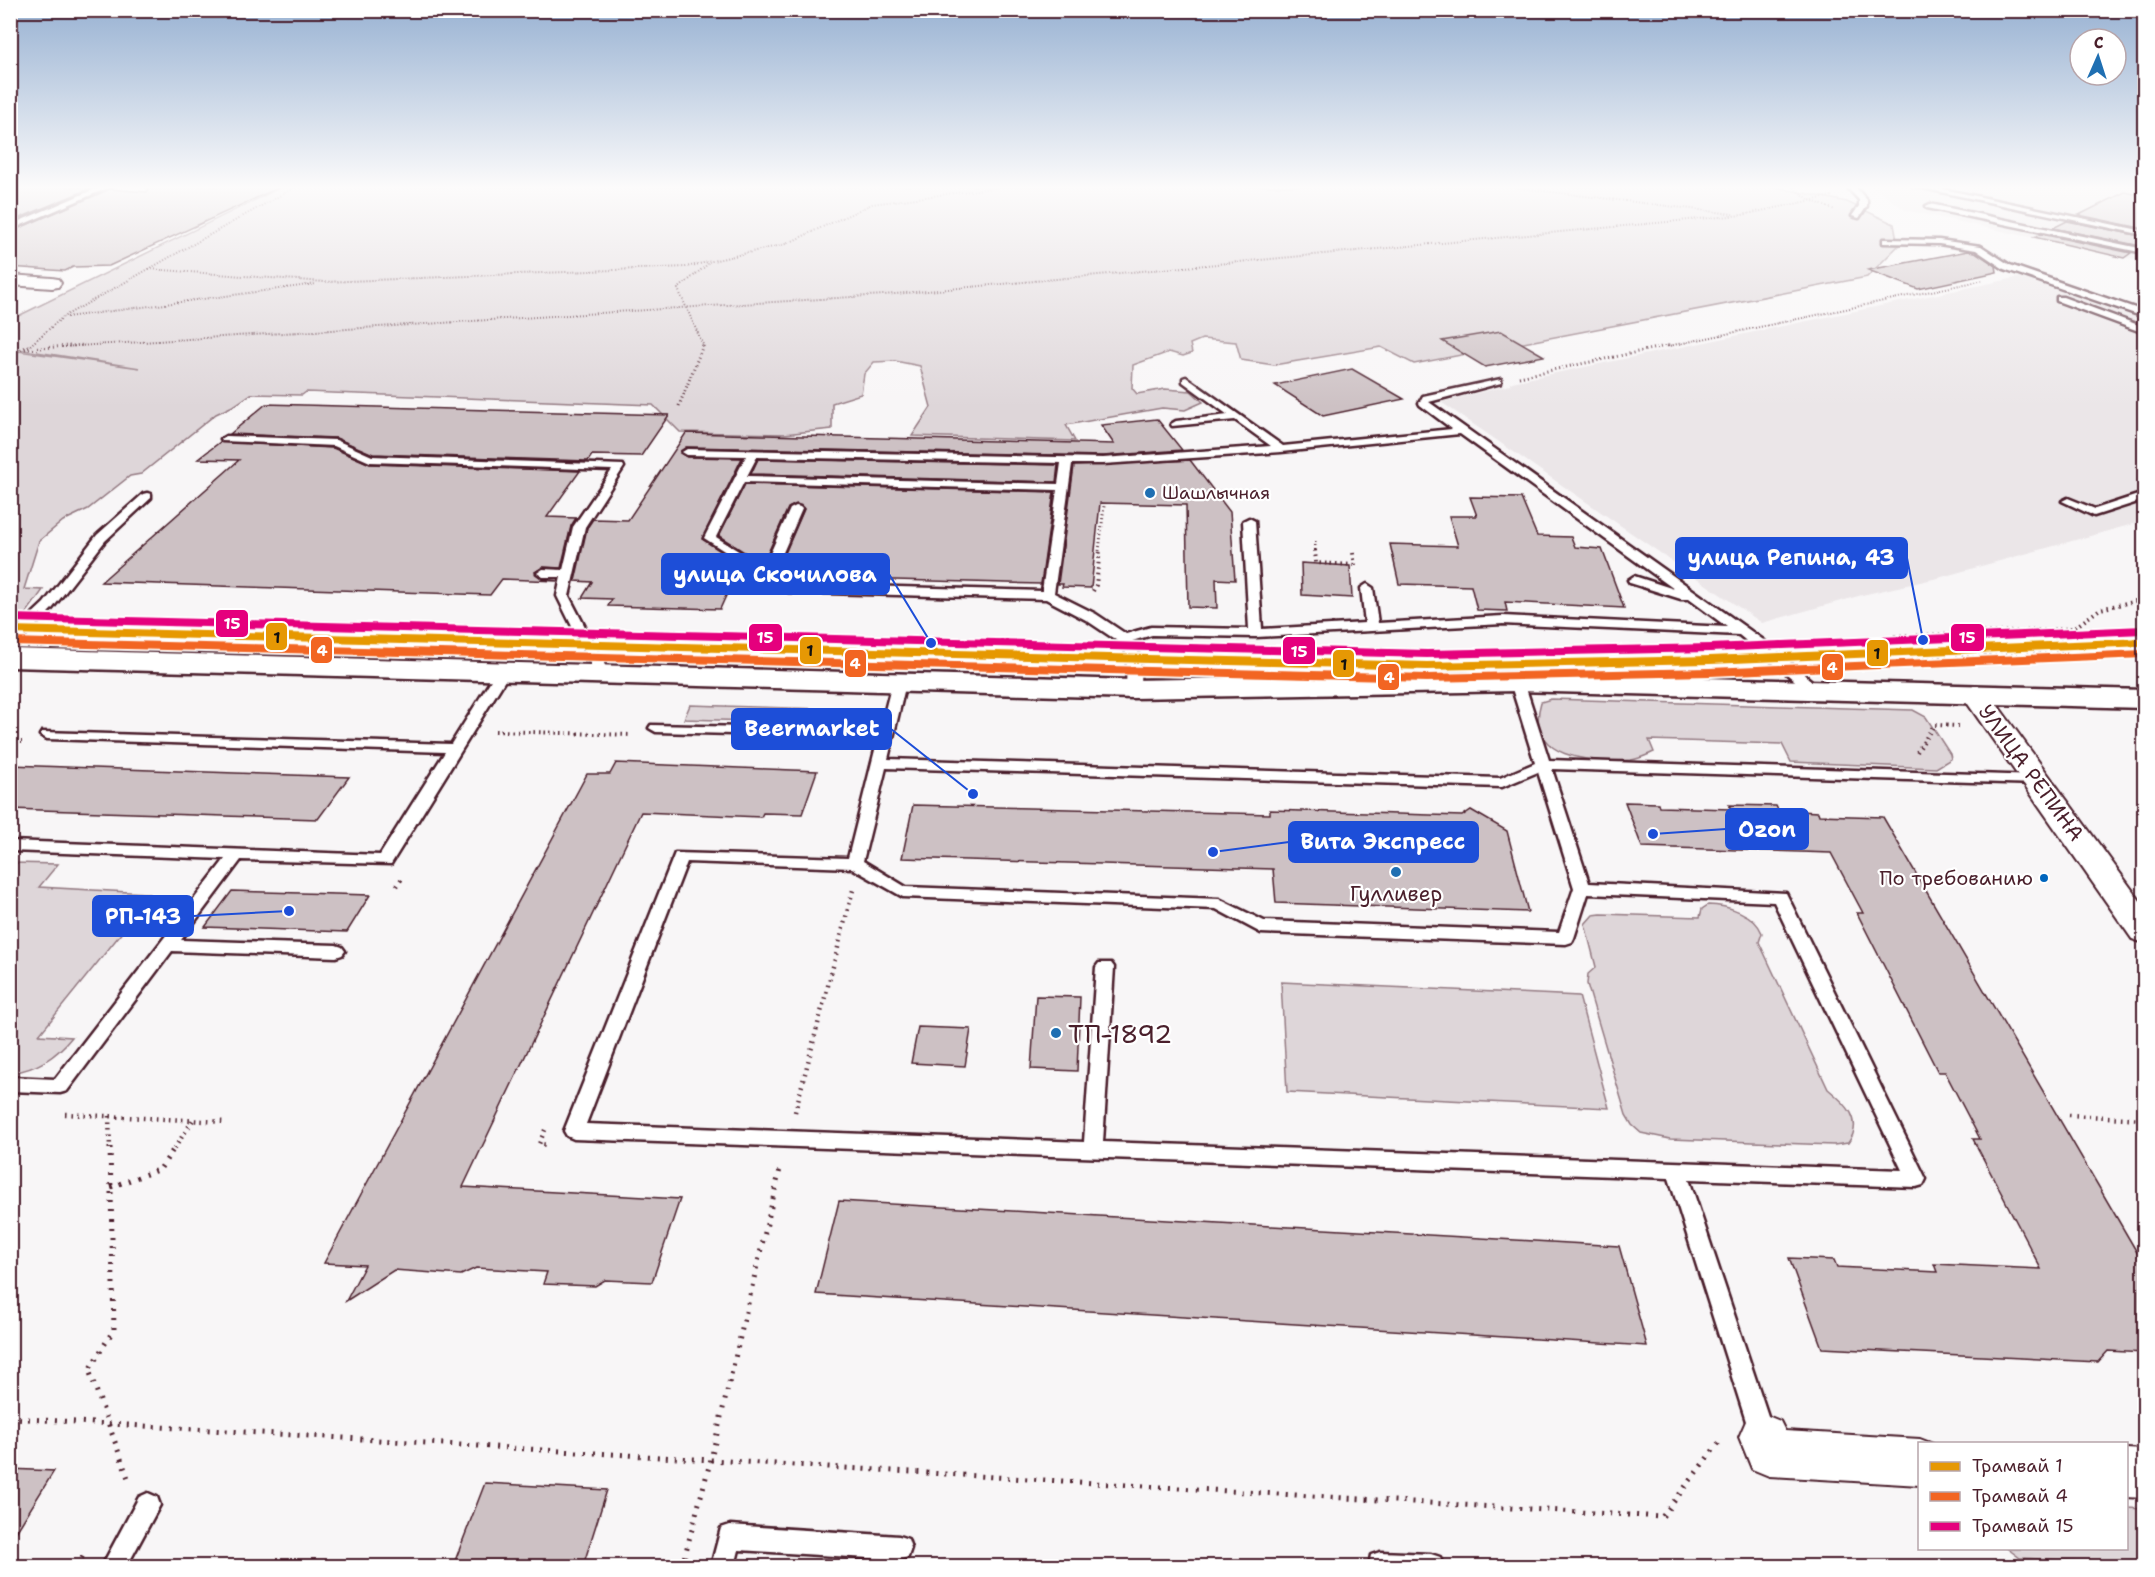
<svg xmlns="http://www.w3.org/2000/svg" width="2155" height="1577" font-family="'Shantell Sans',sans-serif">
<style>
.built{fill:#ebe6e8}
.green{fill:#ded6d9;stroke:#947a82;stroke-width:1.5}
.building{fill:#cdc1c4;stroke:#4a1f2b;stroke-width:1.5}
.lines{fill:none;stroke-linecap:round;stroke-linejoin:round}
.lane-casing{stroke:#4a1f2b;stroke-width:5}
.street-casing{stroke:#4a1f2b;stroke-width:4}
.secondary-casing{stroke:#4a1f2b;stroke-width:5}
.path-far4{stroke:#4a1f2b;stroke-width:2;stroke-dasharray:1 2;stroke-linecap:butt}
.path-far3{stroke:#4a1f2b;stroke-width:3;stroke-dasharray:1 3;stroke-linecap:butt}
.path-far2{stroke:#4a1f2b;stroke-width:4;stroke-dasharray:1.5 4;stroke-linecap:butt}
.path-far1{stroke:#4a1f2b;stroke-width:4.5;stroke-dasharray:1.5 5;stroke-linecap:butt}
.path{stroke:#4a1f2b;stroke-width:5;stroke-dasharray:2 7;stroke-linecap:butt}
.lane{fill:#fff;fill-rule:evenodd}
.street{fill:#fff;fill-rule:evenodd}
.secondary{fill:#fff;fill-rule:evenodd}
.tram-1-casing{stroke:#fff;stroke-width:12}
.tram-2-casing{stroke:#fff;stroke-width:12}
.tram-3-casing{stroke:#fff;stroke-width:12}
.tram-1{stroke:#e69804;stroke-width:8}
.tram-2{stroke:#f26522;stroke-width:8}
.tram-3{stroke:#e5007d;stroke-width:8}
.poi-dot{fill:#1f6fb2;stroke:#fff;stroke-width:2}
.bus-dot{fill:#0065bd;stroke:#fff;stroke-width:2}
.labels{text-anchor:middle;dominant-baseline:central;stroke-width:4.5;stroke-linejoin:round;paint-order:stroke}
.far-poi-label{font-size:18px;fill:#4a1f2b;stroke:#fff;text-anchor:start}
.bus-label{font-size:20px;fill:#4a1f2b;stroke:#fff;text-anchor:end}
.street-label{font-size:21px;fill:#4a1f2b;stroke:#fff}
.poi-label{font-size:21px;fill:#4a1f2b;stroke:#fff}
.near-poi-label{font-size:26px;fill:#4a1f2b;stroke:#fff;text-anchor:start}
.leader{fill:none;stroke:#1d4ed8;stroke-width:2}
.callout-dot{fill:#1d4ed8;stroke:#fff;stroke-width:2}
.callout{fill:#1d4ed8;stroke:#1d4ed8;stroke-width:2}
.callout-label{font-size:22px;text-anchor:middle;font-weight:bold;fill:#fff}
.line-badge{stroke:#fff;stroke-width:2}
.badge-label{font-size:16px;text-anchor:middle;font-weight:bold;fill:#fff}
.pale-badge-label{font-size:16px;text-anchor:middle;font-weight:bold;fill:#111}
</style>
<rect width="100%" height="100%" fill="#f8f6f7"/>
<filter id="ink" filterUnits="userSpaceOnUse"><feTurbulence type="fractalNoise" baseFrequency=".0167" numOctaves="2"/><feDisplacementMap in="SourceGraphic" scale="12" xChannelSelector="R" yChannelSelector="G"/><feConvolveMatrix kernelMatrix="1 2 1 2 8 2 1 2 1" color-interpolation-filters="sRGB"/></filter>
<g filter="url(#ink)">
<g class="built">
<path d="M1872 186H1940L1966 191 1978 186H2144V262L1905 210Z"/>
<path d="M2025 276 2144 317V521L1938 578 1862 595 1762 623 1441 402 1510 385 1512 382Z"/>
</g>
<g class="green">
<path d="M284 186H1770L1847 202 1894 224 1898 246 1867 277 1414 364 1381 347 1274 365 1241 360 1236 342 1202 339 1190 344 1192 353 1183 356 1169 352 1133 365 1132 388 1137 394 1165 389 1191 391 1203 402 1185 410 1162 408 1066 425 1075 441 912 436 931 407 920 366 895 361 874 362 864 374 861 394 832 403V429L784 434 680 432 653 405 306 392 302 395 251 394 235 405 216 414 141 474 130 476 88 509 63 521 39 541 24 589 43 590 25 615 11 613V350L140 368 11 348 10 320Z"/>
<path d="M1551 699 1913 710 1926 717 1950 754 1951 759 1936 768 1791 762 1782 744 1649 740 1654 752C1647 755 1639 759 1631 760 1591 763 1524 759 1541 702Z"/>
<path d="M690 705 860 710 856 724 684 719Z"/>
<path d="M11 863 58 864 39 887 147 893C168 903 169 914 155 932L123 931 39 1035 72 1037C55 1058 37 1069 11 1073Z"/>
<path d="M1708 905C1727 905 1755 914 1762 933L1759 942 1828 1089C1845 1103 1865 1120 1848 1143L1834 1145 1670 1139 1641 1133 1632 1125 1626 1115 1587 984 1588 974 1596 967 1585 924 1593 915 1601 914 1700 917 1702 909Z"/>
<path d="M1281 982 1579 996 1609 1108 1287 1092Z"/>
<path d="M2127 1508 2144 1509V1564L2020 1558 2008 1549 2126 1548Z"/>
</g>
<g class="building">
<path d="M10 186H62L91 188 10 222Z"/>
<path d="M148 186H282L109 266 73 267 65 271 10 267V232L110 189 147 192Z"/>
<path d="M2125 192 2145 196V229L2079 215Z"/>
<path d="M2067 221 2145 237V244L2141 246 2053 228Z"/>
<path d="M2041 234 2131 253 2124 258 2034 237Z"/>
<path d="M1968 251 1975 252 1996 266 1997 272 1918 289 1868 270Z"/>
<path d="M1501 331 1544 356 1485 367 1442 341Z"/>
<path d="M1352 369 1404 399 1323 416 1275 385Z"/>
<path d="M266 404 669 415 641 456 592 455 588 461 373 454 336 438 230 434Z"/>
<path d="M1157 419 1182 450 1103 456 686 447 680 453 687 457 742 458 702 539 759 576H735L720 609 608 606 612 599 582 598 592 582 575 581 587 528 593 519 628 520 686 433 1114 444 1101 425Z"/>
<path d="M220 442 333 448 370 464 580 471 547 517 576 518 571 526 561 568 543 567 535 572 542 579 558 581 502 579 490 595 101 582 239 460 198 459Z"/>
<path d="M758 459 1058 465 1056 482 751 474Z"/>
<path d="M1190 460 1230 512 1235 580 1216 579 1217 608 1188 607 1186 505 1100 503 1091 588 1062 587 1063 584H1058L1074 466Z"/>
<path d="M745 484 1054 492 1041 584 784 577 777 572 804 509 797 504 788 508 763 564 719 536Z"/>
<path d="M1470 497 1521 498 1537 536 1571 537 1575 547 1602 549 1624 608 1505 602 1507 611 1477 610 1471 586 1399 584 1390 544 1458 546 1449 516H1477Z"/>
<path d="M1301 563 1350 566 1352 598 1302 595Z"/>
<path d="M616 763 817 771 802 814 763 813 761 817 641 812 463 1187 680 1199 652 1282 605 1280 595 1286 543 1284 547 1272 476 1268 461 1275 394 1270 346 1301 365 1265 324 1263 587 774H610Z"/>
<path d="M10 765 349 777 318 819 10 809Z"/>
<path d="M1625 802 1658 803 1659 807 1731 809 1729 805 1776 806 1778 810 1818 812 1819 815 1883 817 2145 1266V1353L2108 1351 2098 1362 1822 1348 1789 1258 1834 1260 1837 1267 1937 1272 1934 1264 2041 1269 1973 1139H1980L1945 1072H1938L1857 913H1863L1831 853 1642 847Z"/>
<path d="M913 805 1270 814V810L1462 816 1471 810 1507 831 1528 912 1276 903 1273 869 902 858Z"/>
<path d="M232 891 370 895 347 932 205 927Z"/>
<path d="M1036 996 1080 997 1077 1071 1031 1069Z"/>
<path d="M918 1027 971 1029 965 1066 911 1063Z"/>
<path d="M839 1201 1619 1246 1647 1346 816 1294Z"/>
<path d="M10 1469 54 1471 10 1542Z"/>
<path d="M485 1483 607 1490 583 1566H453Z"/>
</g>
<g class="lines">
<defs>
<g id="lane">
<path d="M102 186H112L10 230V225Z"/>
<path d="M1846 186H1854L1867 200V206L1859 218 1852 216 1859 206V200Z"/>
<path d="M1913 186H1928L2144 231V235Z"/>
<path d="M1930 204 2144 249V253L1927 208 1926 206Z"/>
<path d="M1886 239 1939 240 1981 246 2010 265 2144 311V317L2004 269 1976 250 1939 244 1883 243V239Z"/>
<path d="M2057 297H2063L2144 327V333L2057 301Z"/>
<path d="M1186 377 1283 446 1452 429 1420 405 1419 403 1423 396 1501 379V383L1429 402 1769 644 1822 690 1815 694 1810 693 1739 635 1503 624 1256 637 1152 635 1132 641C1143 655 1140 672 1140 689L1133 693 1126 689 1127 659 1125 648 1119 642 1086 620 1046 599 788 592 704 538 746 456 687 455 682 452 687 449 1103 458 1271 446 1235 420 1172 426 1171 424 1176 421 1228 415 1183 382V378ZM1460 434 1674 589 1634 576 1628 580 1630 583 1681 599H1689L1727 627 1503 616 1378 623 1373 588 1367 584 1361 588 1365 623 1262 629 1255 521 1249 518 1243 521 1249 629 1151 627 1126 634 1096 614 1054 593 1072 464H1103L1281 452ZM757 457 1061 463 1058 484 747 476ZM744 482 1057 490 1042 591 791 584 774 573 802 509 800 507 796 506 790 509 764 567 716 537Z"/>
<path d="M226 436 336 440 372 456 623 465 624 467 585 527 569 596 610 675 603 679 596 675 557 596 561 577H543L537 573 543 569 563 570 573 527 612 470 370 462 334 446 222 441 221 439Z"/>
<path d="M147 493 151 494V498L105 541 52 609 15 646 10 647V635L44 603 97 535 143 494Z"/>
<path d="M2144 493V500L2094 516 2062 501 2068 498 2095 509Z"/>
<path d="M503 668 510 672 391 864 241 860 181 940 336 945 342 947 345 951 342 955 336 957 172 951 67 1091 60 1093 10 1091V1077L55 1079 225 859 10 851V841L380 855 445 752 47 739 40 735 42 732 451 744 496 672Z"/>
<path d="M1517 678 1524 682 1549 760 2037 776 2044 780 2037 784 1552 769 1589 883 1786 893 1926 1179 1923 1185 1916 1187 1689 1179 1775 1437 1771 1445 1763 1448 1755 1445 1751 1437 1669 1178 574 1139 567 1136 564 1131 675 853 848 858 878 738 656 732 649 728 651 725 880 730 892 683 899 679 906 683 888 759 1500 778 1535 763 1510 682ZM886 768 1502 787 1538 772 1574 888 1559 932 1264 921 1219 899 906 887 863 861ZM687 862 852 868 903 897 1216 909 1261 933 1566 944 1572 942 1574 938 1588 894 1774 902 1902 1170 1103 1142 1114 967 1111 963H1099L1096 967 1084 1142 586 1124Z"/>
<path d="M148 1493 157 1497 160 1505 127 1566H102L139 1497Z"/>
<path d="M730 1525 899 1536 908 1539 911 1548 908 1557 899 1560 739 1550 735 1566H711L721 1528Z"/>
<path d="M1380 1552 1431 1554 1440 1557 1443 1566H1369L1371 1555Z"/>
</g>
<g id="street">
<path d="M10 275 52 278 58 279 61 283 58 287 52 288 10 285Z"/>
<path d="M1975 685 1985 688 2144 906V943L2132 939 1961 694 1965 688Z"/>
<path d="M1763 1414 1780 1421 1785 1431 1920 1439 1933 1444H1920V1485L1769 1476 1752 1469 1739 1437 1746 1421Z"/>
<path d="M2126 1449 2144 1450V1498L2126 1497Z"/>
</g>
<path id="secondary" d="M10 649 1133 680 1517 673 2144 690V708L1517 691 1133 698 10 667Z"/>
</defs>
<use href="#lane" class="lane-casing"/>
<use href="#street" class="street-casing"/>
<use href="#secondary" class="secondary-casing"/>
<g class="path-far4">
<path d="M1503 186 1733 214"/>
<path d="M1791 186 1810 200 1835 210"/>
<path d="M149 269 325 282 686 267 786 244 872 204 1007 186"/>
<path d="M67 317 316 284"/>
<path d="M28 347 63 317 297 186"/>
<path d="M62 347 884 295 1742 215 1832 196"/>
<path d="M704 347 678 289 708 264"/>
<path d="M1664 347 1984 280"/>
</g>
<g class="path-far3">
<path d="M25 349 85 345"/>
<path d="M10 355 30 345"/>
<path d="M1519 377 1671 345"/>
<path d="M679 406 703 345"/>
<path d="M1315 541V551"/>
<path d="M1099 551 1104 506"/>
</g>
<g class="path-far2">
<path d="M1315 550 1316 563 1355 565"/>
<path d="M1353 553 1355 565"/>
<path d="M1093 591 1096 585 1100 550"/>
<path d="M2047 630 2070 650 1915 657 1895 636Z"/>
<path d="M2048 630 2074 628 2100 609 2144 599"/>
<path d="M1985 654 1995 667"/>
<path d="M907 656 912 638 992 641"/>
<path d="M495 731 632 735"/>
<path d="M10 742H22"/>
<path d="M1917 752 1934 725 1958 726"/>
</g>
<g class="path-far1">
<path d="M397 886 402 878"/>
<path d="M795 1112 853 890"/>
<path d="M65 1114 225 1122"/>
<path d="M2069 1115 2144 1119"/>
<path d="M109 1116 110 1149"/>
<path d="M545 1130 539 1144 549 1145"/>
<path d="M174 1149 193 1120"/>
</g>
<g class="path">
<path d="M110 1147 114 1329 89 1370 128 1478 125 1482"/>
<path d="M111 1187 160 1169 175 1147"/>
<path d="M10 1418 1662 1517 1721 1440"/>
<path d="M77 1566 84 1554"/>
<path d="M682 1566 711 1459 781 1165"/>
</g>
<use href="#lane" class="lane"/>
<use href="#street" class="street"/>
<use href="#secondary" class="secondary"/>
<defs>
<path id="tram-1" d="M10 630 1427 666 1710 660 2144 642"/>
<path id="tram-2" d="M10 642 1427 678 1710 672 2144 654"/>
<path id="tram-3" d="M10 618 1427 654 1710 648 2144 630"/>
</defs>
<use href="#tram-1" class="tram-1-casing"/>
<use href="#tram-2" class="tram-2-casing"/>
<use href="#tram-3" class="tram-3-casing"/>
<use href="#tram-1" class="tram-1"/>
<use href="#tram-2" class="tram-2"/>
<use href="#tram-3" class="tram-3"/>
</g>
</g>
<linearGradient id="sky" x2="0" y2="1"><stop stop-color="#97b1d2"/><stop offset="0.46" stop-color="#fcfbfb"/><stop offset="1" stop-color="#fcfbfb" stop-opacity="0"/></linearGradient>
<rect width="2155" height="407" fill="url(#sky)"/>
<g class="poi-dot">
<circle cx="1150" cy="493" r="6"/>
<circle cx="1396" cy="872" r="6"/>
<circle cx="1056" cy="1033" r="6"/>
</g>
<circle class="bus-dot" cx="2044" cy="878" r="5"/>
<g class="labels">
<g class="far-poi-label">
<text x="1162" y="493">Шашлычная</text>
</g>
<g class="bus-label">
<text x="2033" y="878">По требованию</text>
</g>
<g class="street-label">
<text transform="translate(2031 773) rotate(54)">УЛИЦА РЕПИНА</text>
</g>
<g class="poi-label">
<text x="1396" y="894">Гулливер</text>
</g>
<g class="near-poi-label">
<text x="1068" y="1033">ТП-1892</text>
</g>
</g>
<path class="leader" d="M1923 640L1907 558M931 643L889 574M973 794L891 729M1653 834L1726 829M1213 852L1289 842M289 911L193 916"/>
<g class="callout-dot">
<circle cx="1923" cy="640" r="6"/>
<circle cx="931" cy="643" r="6"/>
<circle cx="973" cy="794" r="6"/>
<circle cx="1653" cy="834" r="6"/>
<circle cx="1213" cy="852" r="6"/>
<circle cx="289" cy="911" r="6"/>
</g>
<g class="callout">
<rect x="1676" y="538" width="231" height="40" rx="6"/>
<rect x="662" y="554" width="227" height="40" rx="6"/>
<rect x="732" y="709" width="159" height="40" rx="6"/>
<rect x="1726" y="809" width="82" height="40" rx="6"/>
<rect x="1289" y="822" width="189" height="40" rx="6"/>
<rect x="93" y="896" width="100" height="40" rx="6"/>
</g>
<g class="callout-label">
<text x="1791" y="565">улица Репина, 43</text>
<text x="775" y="582">улица Скочилова</text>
<text x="812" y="736">Beermarket</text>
<text x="1767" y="837">Ozon</text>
<text x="1383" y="849">Вита Экспресс</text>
<text x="143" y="924">РП-143</text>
</g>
<g class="line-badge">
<rect x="215" y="609" width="34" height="29" rx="6" fill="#e5007d"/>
<rect x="265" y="622" width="23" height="29" rx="6" fill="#e69804"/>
<rect x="748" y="623" width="35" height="29" rx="6" fill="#e5007d"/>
<rect x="1950" y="623" width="35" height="29" rx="6" fill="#e5007d"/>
<rect x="310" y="636" width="23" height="28" rx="6" fill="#f26522"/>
<rect x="799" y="636" width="23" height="29" rx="6" fill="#e69804"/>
<rect x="1282" y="636" width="34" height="29" rx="6" fill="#e5007d"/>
<rect x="1866" y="639" width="23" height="28" rx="6" fill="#e69804"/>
<rect x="844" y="649" width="23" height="29" rx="6" fill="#f26522"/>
<rect x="1332" y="649" width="23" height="29" rx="6" fill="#e69804"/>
<rect x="1821" y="653" width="23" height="28" rx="6" fill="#f26522"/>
<rect x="1377" y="663" width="23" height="28" rx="6" fill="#f26522"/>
</g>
<g class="badge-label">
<text x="232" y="629">15</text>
<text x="765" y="643">15</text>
<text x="1967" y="643">15</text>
<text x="322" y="656">4</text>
<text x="1299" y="657">15</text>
<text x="855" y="669">4</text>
<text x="1832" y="673">4</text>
<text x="1389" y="683">4</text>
</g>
<g class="pale-badge-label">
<text x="277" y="643">1</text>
<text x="810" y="656">1</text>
<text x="1877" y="659">1</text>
<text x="1344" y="670">1</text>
</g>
<rect width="2155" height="1577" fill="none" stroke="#fff" stroke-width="36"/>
<rect x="18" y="18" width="2119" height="1541" fill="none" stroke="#4a1f2b" stroke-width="2" filter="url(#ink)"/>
<rect x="1918" y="1442" width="210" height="108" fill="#ffffff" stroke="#b7a5aa" stroke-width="1.5"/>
<rect x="1930" y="1462" width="30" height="9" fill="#e69804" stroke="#b7a5aa" stroke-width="1.5"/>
<text x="1972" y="1472" font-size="18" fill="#4a1f2b">Трамвай 1</text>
<rect x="1930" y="1492" width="30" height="9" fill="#f26522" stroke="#b7a5aa" stroke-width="1.5"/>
<text x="1972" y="1502" font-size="18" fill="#4a1f2b">Трамвай 4</text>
<rect x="1930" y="1522" width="30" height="9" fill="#e5007d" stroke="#b7a5aa" stroke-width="1.5"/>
<text x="1972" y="1532" font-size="18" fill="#4a1f2b">Трамвай 15</text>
<g transform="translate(2098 57) rotate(3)"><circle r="28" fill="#ffffff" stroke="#b7a5aa" stroke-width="1.5"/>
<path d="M0-4.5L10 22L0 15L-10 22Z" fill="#1f6fb2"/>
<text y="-9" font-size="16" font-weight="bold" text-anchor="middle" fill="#4a1f2b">С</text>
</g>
</svg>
